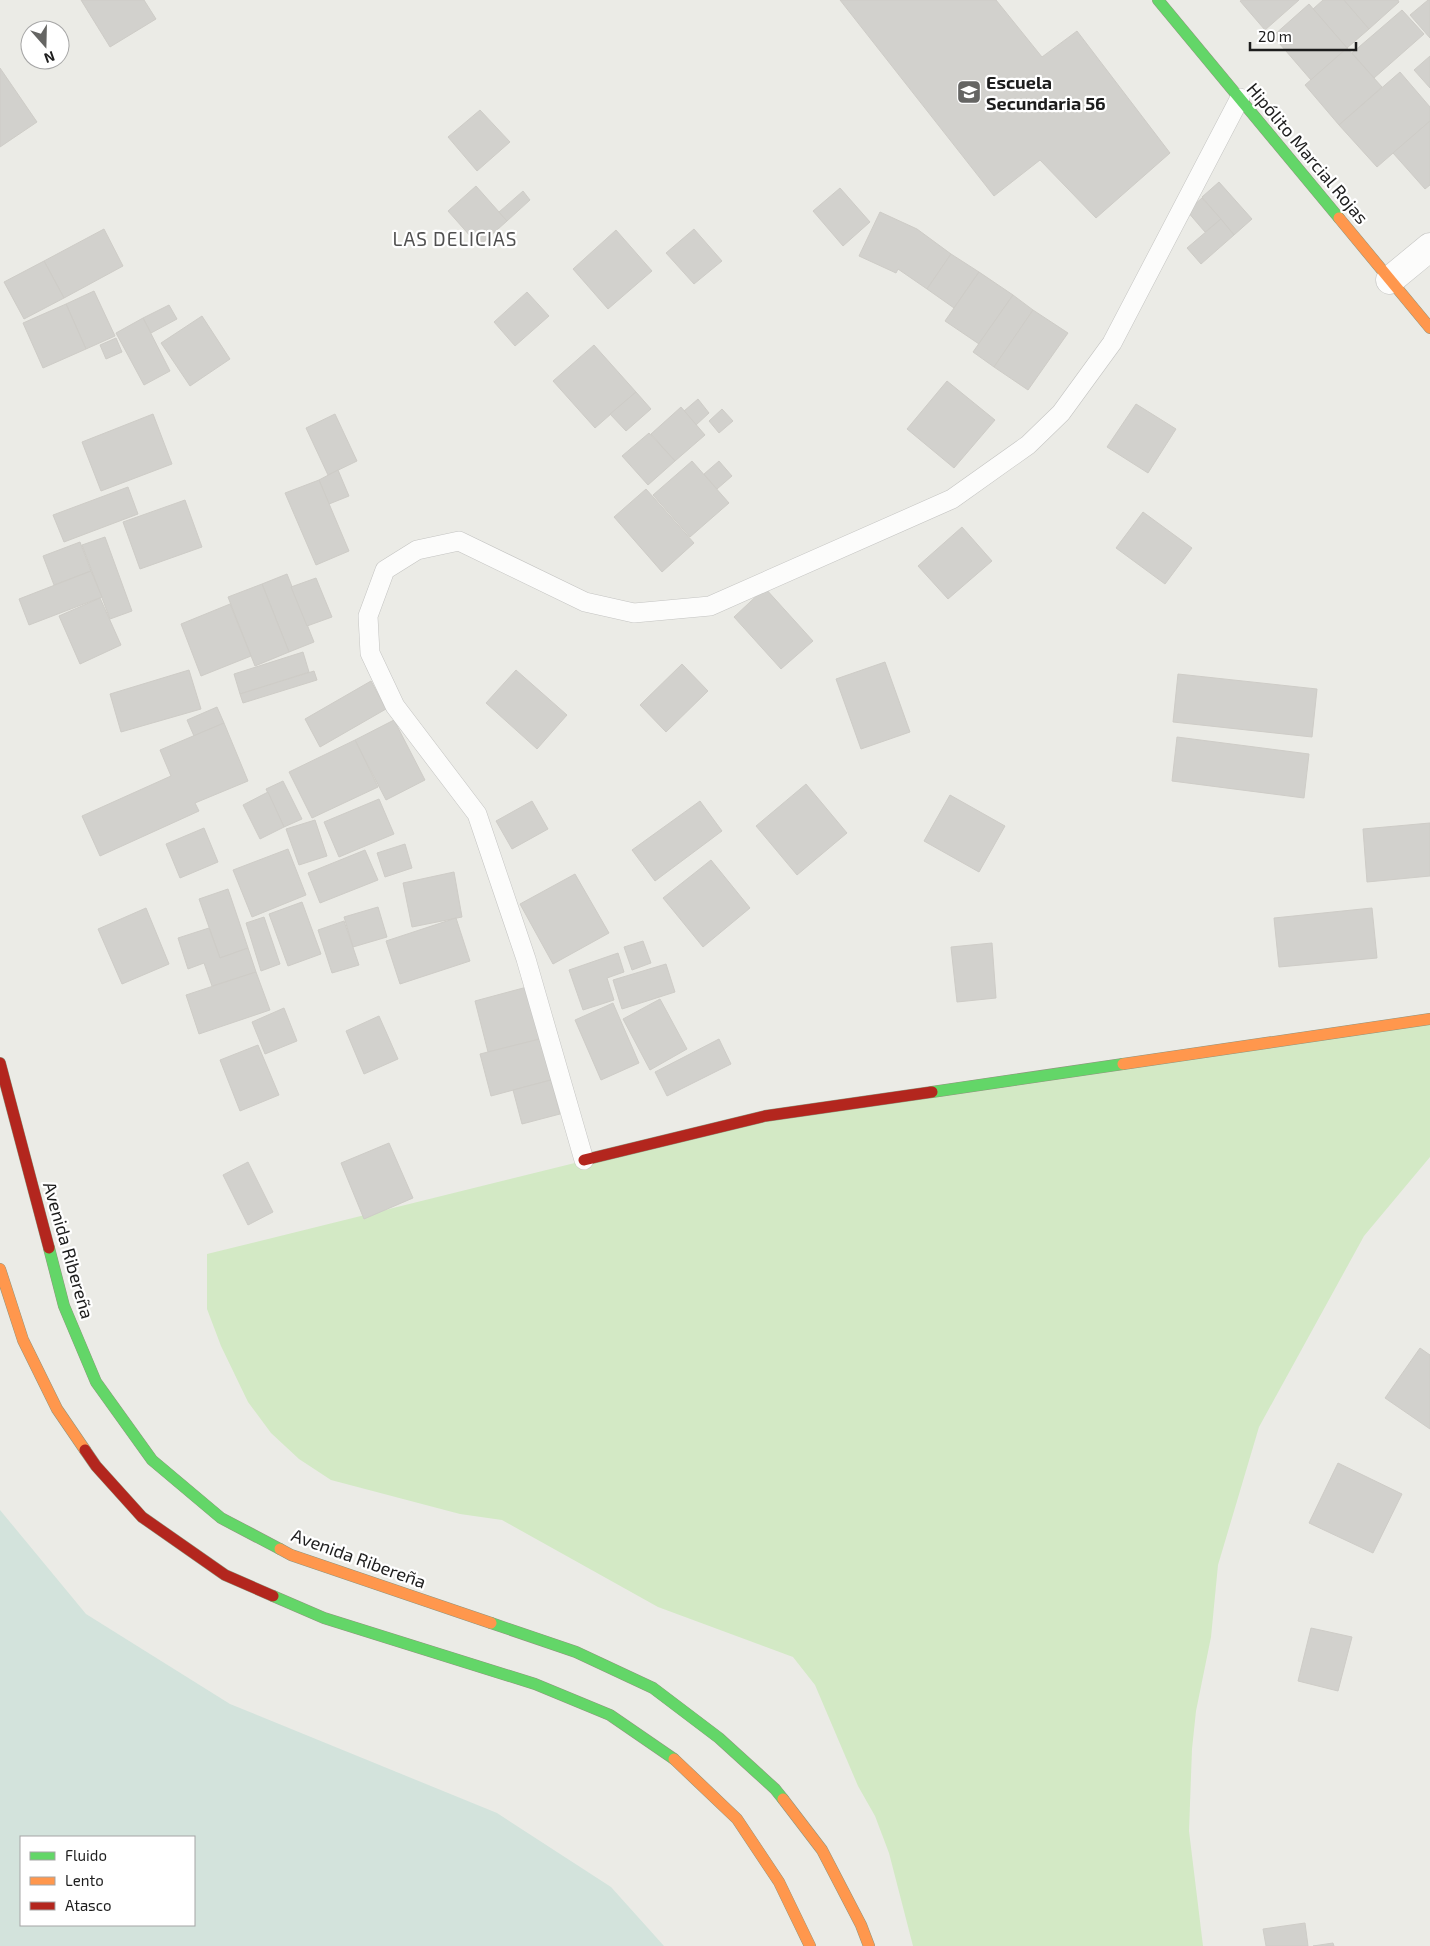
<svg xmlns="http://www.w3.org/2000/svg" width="1430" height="1946" font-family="'Exo 2',sans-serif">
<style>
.grass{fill:#d3e9c5}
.wetland{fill:#d3e3dc;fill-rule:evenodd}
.building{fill:#d2d1cd;stroke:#ceccc7}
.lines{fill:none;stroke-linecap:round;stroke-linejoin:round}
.lane-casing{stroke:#c4c4c2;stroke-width:20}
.street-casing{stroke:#c4c4c2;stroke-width:29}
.fast-casing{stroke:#90957e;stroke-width:12}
.slow-casing{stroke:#90957e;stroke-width:12}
.jam-casing{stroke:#90957e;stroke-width:12}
.lane{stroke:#fcfcfb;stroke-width:19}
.street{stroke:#fcfcfb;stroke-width:28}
.fast{stroke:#63d668;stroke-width:11}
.slow{stroke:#ff974d;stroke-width:11}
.jam{stroke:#b3261e;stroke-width:11}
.labels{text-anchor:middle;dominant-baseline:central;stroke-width:4.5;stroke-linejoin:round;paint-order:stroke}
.poi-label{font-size:18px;font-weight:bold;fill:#1d1d1d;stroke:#fff;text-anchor:start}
.street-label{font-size:18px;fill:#1d1d1d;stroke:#fff}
.neighbourhood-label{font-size:19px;letter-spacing:1px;fill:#505050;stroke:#fff}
</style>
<rect width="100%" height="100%" fill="#ebebe6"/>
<path class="grass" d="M1430 1019V1157L1364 1236 1259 1427 1218 1565 1211 1637 1196 1711 1192 1749 1189 1831 1203 1946H913L889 1853 875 1816 858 1786 815 1685 793 1657 658 1607 502 1520 460 1514 331 1480 299 1459 271 1433 248 1402 221 1346 207 1309V1254L765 1116Z"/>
<path class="wetland" d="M0 1510 86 1614 230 1704 497 1813 611 1887 664 1946H0ZM21 1837H194V1925H21Z"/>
<g class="building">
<path d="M81 0H144L156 19 110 47Z"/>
<path d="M840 0H996L1042 57 1077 31 1170 153 1096 218 1040 160 994 196Z"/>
<path d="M1242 0H1299L1265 30 1240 1Z"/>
<path d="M1323 0H1344L1369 29 1347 48 1313 9Z"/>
<path d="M1344 0H1398L1399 2 1369 29Z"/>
<path d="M1428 0H1430V38L1410 15Z"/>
<path d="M1309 4 1347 48 1311 80 1273 36Z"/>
<path d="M1402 10 1424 34 1374 78 1352 53Z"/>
<path d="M1347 48 1382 87 1339 125 1305 85Z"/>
<path d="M1430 56V88L1414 70Z"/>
<path d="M0 68 37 122 0 147Z"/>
<path d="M1400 72 1430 107V121L1377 167 1339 125Z"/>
<path d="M480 110 510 142 477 171 448 137Z"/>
<path d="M1430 121V185L1425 189 1393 153Z"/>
<path d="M1219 182 1252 219 1234 235 1202 197Z"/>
<path d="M476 186 507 221 479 246 448 211Z"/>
<path d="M840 188 870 222 843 246 813 211Z"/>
<path d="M523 191 530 200 507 221 499 212Z"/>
<path d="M1202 198 1221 219 1205 232 1187 211Z"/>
<path d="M880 212 917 229 951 254 927 289 898 269 896 273 859 256Z"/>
<path d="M1221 219 1234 235 1201 264 1187 248Z"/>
<path d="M104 229 123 266 64 298 44 261Z"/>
<path d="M694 229 722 261 694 284 666 253Z"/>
<path d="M616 230 652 271 608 309 573 269Z"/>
<path d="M951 254 979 272 954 308 927 289Z"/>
<path d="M44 261 64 298 24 319 4 282Z"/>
<path d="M979 272 1013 295 979 344 945 321Z"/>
<path d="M94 291 115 336 86 349 66 304Z"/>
<path d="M527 292 549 316 515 346 494 322Z"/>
<path d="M1013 295 1033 310 994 367 973 352Z"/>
<path d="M66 304 86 349 43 368 23 323Z"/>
<path d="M169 305 177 319 151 333 143 318Z"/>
<path d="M1033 310 1068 333 1028 390 994 367Z"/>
<path d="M202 316 230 359 190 386 161 343Z"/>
<path d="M143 318 170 371 144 385 116 333Z"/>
<path d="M116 338 122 352 106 359 100 345Z"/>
<path d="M594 345 636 392 595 428 553 381Z"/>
<path d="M947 381 995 420 954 468 907 429Z"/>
<path d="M636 392 651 409 626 431 610 414Z"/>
<path d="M698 399 709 413 696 425 684 411Z"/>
<path d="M1136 404 1176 429 1148 473 1107 447Z"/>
<path d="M681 407 705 435 675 461 651 434Z"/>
<path d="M722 409 733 421 719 433 709 421Z"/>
<path d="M153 414 172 464 101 491 82 442Z"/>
<path d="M335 414 357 461 328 475 306 428Z"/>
<path d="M649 433 675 461 648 485 622 456Z"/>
<path d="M692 461 729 503 690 537 653 495Z"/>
<path d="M719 461 732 476 717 489 704 474Z"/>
<path d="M338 470 349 496 329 504 319 480Z"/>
<path d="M319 480 349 551 316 565 285 493Z"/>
<path d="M128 487 138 514 64 542 53 515Z"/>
<path d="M646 489 694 543 662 572 614 517Z"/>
<path d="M185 500 202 547 140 569 123 522Z"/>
<path d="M1143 512 1192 548 1165 584 1116 548Z"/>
<path d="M962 527 992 561 948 599 918 566Z"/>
<path d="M105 537 132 611 110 619 82 545Z"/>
<path d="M80 542 91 571 54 585 43 556Z"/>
<path d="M91 571 102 597 29 625 19 599Z"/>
<path d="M287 574 314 642 289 652 262 584Z"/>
<path d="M316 578 332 617 307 626 291 587Z"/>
<path d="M262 584 289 652 255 666 228 597Z"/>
<path d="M765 588 813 641 781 669 734 617Z"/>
<path d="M100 598 121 645 80 664 59 616Z"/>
<path d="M230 604 251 656 201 676 181 624Z"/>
<path d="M303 652 309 672 240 694 234 674Z"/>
<path d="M885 662 910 732 861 749 836 679Z"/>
<path d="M682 664 708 691 666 732 640 705Z"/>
<path d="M189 670 201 709 121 732 110 694Z"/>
<path d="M516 670 567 715 537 749 486 703Z"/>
<path d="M314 671 317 680 243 703 240 694Z"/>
<path d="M1178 674 1317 689 1312 737 1173 722Z"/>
<path d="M371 681 386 709 320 747 305 719Z"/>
<path d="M217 707 224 723 194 736 187 720Z"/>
<path d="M394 720 425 780 386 800 355 740Z"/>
<path d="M224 723 248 781 195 803 199 811 100 856 82 816 171 776 160 750Z"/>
<path d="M1177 737 1309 754 1304 798 1172 781Z"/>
<path d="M355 740 378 787 312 818 289 772Z"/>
<path d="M283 781 302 819 284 827 266 789Z"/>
<path d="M806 784 847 833 797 875 756 826Z"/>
<path d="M268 792 284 827 260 839 243 805Z"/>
<path d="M950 795 1005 826 979 872 924 841Z"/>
<path d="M379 799 394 834 339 857 324 822Z"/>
<path d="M532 801 548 829 512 849 496 821Z"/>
<path d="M700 801 722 831 655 881 632 850Z"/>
<path d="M315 820 327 856 299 865 286 829Z"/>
<path d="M1430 823V876L1367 882 1363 829Z"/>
<path d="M204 828 218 862 180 878 166 844Z"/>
<path d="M405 844 412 868 385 877 377 853Z"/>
<path d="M288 849 306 895 252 917 233 870Z"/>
<path d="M365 850 378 880 320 903 308 873Z"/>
<path d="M711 860 750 908 703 947 663 898Z"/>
<path d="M454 872 462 917 412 927 403 883Z"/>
<path d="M575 874 609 933 553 964 520 904Z"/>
<path d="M228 889 248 948 220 958 199 899Z"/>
<path d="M302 902 321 954 288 966 269 914Z"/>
<path d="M378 907 387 937 353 947 344 917Z"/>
<path d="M146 908 169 964 122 984 98 929Z"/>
<path d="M1372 908 1377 958 1279 967 1274 918Z"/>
<path d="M264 917 280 964 261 971 246 923Z"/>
<path d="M456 918 470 961 400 984 386 941Z"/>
<path d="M344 921 359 965 332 973 318 930Z"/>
<path d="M209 928 220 958 248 948 256 972 212 986 204 963 188 969 178 938Z"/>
<path d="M643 941 651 963 632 970 624 947Z"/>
<path d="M992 943 996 998 957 1002 951 947Z"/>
<path d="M618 953 624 972 607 978 614 1000 583 1010 569 970Z"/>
<path d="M666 964 675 992 622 1009 613 980Z"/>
<path d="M256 972 270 1010 199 1034 186 995Z"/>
<path d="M527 987 540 1039 488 1052 475 1001Z"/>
<path d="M660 999 687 1049 650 1070 623 1019Z"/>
<path d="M613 1003 639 1063 601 1080 575 1020Z"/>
<path d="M284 1008 297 1041 265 1054 252 1022Z"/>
<path d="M379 1016 398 1059 364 1074 346 1031Z"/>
<path d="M540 1039 551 1080 491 1096 480 1054Z"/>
<path d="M719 1039 731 1064 667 1096 655 1072Z"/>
<path d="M258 1045 279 1095 240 1111 220 1060Z"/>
<path d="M551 1080 560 1114 522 1124 513 1090Z"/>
<path d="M389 1143 413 1198 364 1219 341 1163Z"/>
<path d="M248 1162 273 1212 248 1225 223 1175Z"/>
<path d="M1420 1348 1430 1355V1429L1385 1398Z"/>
<path d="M1338 1463 1402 1494 1373 1553 1309 1523Z"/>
<path d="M1311 1628 1352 1637 1338 1691 1298 1681Z"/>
<path d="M1305 1923 1308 1946H1266L1263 1929Z"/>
<path d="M1333 1943 1334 1946H1313Z"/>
</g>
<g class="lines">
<defs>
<path id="lane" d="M584 1160 526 959 477 814 395 706 370 653 368 616 385 570 417 550 459 541 585 602 634 613 710 606 952 499 1028 445 1061 413 1112 343 1240 98"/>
<path id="street" d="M1390 280 1430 247"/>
<g id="fast">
<path d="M1158 0 1339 218"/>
<path d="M932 1092 1123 1064"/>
<path d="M49 1248 64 1306 96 1382 152 1460 221 1518 280 1549"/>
<path d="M273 1596 324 1618 535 1684 610 1715 674 1759"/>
<path d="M491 1623 576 1652 653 1688 719 1738 775 1789 783 1799"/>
</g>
<g id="slow">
<path d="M1339 218 1430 328"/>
<path d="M1123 1064 1430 1019"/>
<path d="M0 1269 23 1340 57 1409 85 1450"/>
<path d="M280 1549 291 1555 491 1623"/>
<path d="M674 1759 737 1819 779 1882 810 1946"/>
<path d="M783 1799 822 1850 861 1925 869 1946"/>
</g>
<g id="jam">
<path d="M0 1063 49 1248"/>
<path d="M584 1160 765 1116 932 1092"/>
<path d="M85 1450 96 1466 142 1517 225 1575 273 1596"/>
</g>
</defs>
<use href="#lane" class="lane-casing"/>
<use href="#street" class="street-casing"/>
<use href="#fast" class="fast-casing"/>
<use href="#slow" class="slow-casing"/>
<use href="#jam" class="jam-casing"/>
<use href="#lane" class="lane"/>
<use href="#street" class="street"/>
<use href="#fast" class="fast"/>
<use href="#slow" class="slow"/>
<use href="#jam" class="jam"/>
</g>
<defs>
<symbol id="school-square" viewBox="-11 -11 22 22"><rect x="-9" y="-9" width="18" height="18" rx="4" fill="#656563" stroke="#fff"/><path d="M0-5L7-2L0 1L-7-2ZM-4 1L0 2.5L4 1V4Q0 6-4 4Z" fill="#fff"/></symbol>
</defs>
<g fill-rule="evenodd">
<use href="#school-square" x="955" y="78" width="28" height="28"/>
</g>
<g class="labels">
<g class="poi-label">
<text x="986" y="82">Escuela<tspan x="986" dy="21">Secundaria 56</tspan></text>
</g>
<g class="street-label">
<text transform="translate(1308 153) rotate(50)">Hipólito Marcial Rojas</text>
<text transform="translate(69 1250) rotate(74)">Avenida Ribereña</text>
<text transform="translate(359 1558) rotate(20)">Avenida Ribereña</text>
</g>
<g class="neighbourhood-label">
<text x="455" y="238">LAS DELICIAS</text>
</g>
</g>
<rect x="20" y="1836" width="175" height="90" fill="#ffffff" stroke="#a5a5a5"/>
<rect x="30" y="1852" width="25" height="8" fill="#63d668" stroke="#a5a5a5"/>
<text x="65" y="1861" font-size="15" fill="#1d1d1d">Fluido</text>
<rect x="30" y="1877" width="25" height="8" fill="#ff974d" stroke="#a5a5a5"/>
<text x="65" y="1886" font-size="15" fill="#1d1d1d">Lento</text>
<rect x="30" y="1902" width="25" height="8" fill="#b3261e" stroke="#a5a5a5"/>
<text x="65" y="1911" font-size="15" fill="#1d1d1d">Atasco</text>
<g transform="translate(45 45) rotate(160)"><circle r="24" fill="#ffffff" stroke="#a5a5a5"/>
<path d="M0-4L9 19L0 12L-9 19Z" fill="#656563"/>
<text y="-8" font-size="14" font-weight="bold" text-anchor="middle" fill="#1d1d1d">N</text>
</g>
<path d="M1250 42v8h106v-8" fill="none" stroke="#1d1d1d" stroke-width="2.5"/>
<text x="1258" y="42" font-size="15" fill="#1d1d1d" stroke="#ffffff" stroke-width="4" paint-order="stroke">20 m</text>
</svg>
